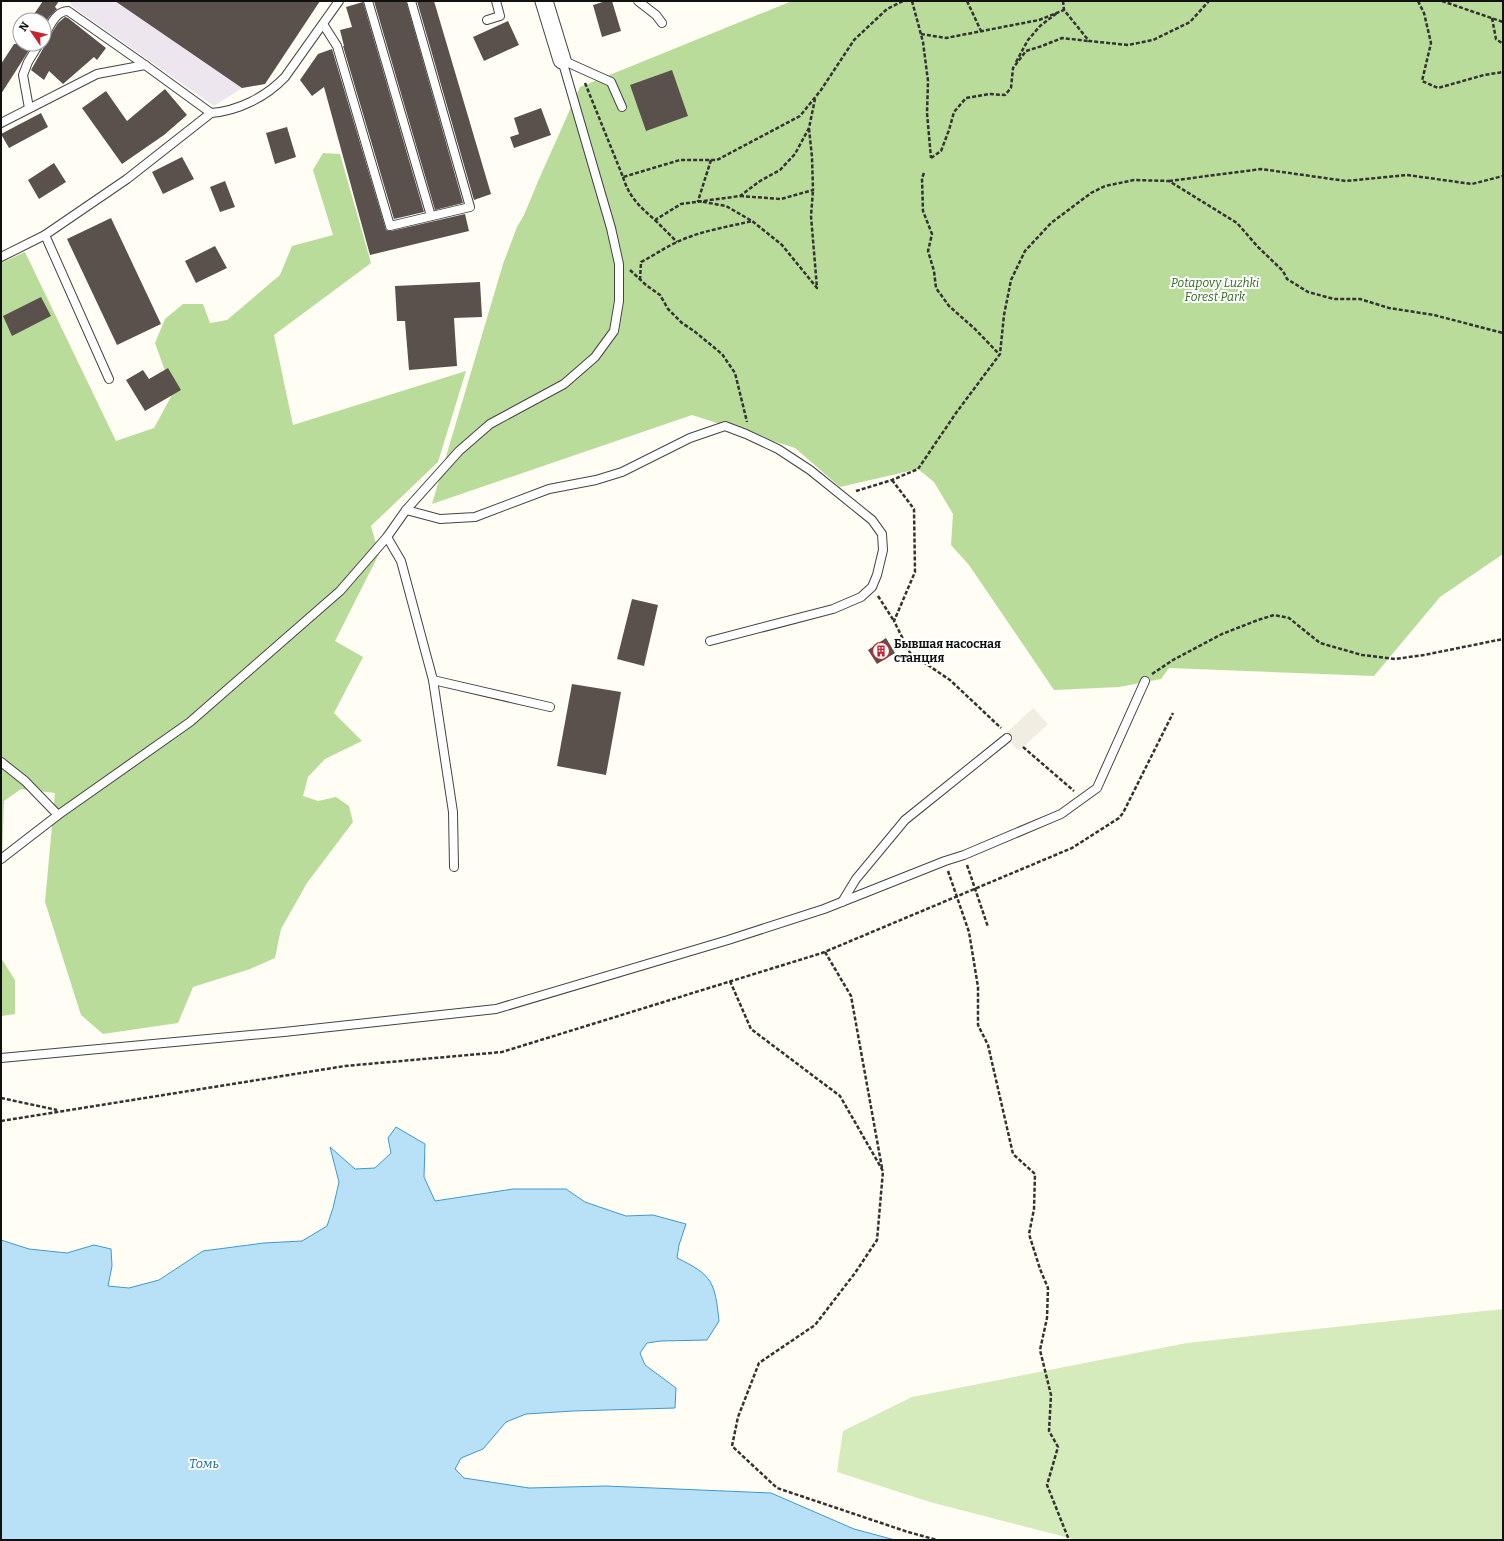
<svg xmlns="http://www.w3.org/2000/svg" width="1504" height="1541" font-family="Bitter,serif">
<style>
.industrial{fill:#eee6ef}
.green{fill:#d6ebbc}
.forest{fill:#badc9b}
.plaza{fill:#f1ede2}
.water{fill:#b8e1f7;stroke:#3e99cf}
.building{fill:#5a514d}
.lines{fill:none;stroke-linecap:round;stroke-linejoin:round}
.service-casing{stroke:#444;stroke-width:10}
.minor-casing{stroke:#444;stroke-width:19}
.path{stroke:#333;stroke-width:2.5;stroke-dasharray:4 2;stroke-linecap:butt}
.service{stroke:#fff;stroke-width:8}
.minor{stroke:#fff;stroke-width:17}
.labels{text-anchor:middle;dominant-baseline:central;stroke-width:4;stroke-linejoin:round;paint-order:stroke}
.park-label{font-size:12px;font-style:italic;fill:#306b1f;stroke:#fff}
.poi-label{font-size:12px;font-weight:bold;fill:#111;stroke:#fff;text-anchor:start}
.water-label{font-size:13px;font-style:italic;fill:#176aa6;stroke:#fff}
</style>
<rect width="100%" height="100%" fill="#fffdf4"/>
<path class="industrial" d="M69 1H320L265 84 242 88 214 106 73 7Z"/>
<path class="green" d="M1503 1309V1540H1077L930 1502 837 1472 843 1431 912 1397 1187 1343Z"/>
<g class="forest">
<path d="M792 1H1503V554L1440 597 1374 676 1169 668 1161 679 1119 687 1054 690 969 565 951 545 953 514 934 482 918 469 840 487 795 448 692 415 432 504 503 264 517 227 524 215 539 179 580 87Z"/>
<path d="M323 153 340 154 371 263 274 335 293 425 466 371 438 462 371 526 379 554 335 641 363 657 334 713 362 741 325 759 308 777 303 796 318 801 336 797 349 806 353 822 307 883 281 929 275 958 250 969 193 987 178 1023 103 1034 81 1015 45 902 55 793 21 789 4 801 1 885V263L25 252 116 441 154 428 173 393 155 343 165 319 183 304H203L210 323 227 320 280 275 292 246 333 235 313 170Z"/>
<path d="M1 958 15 980V1014L1 1016Z"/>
</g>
<path class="plaza" d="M1033 708 1048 724 1019 751 1004 735Z"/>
<path class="water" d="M396 1127 425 1144 424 1177 435 1201 513 1189H566L585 1202 626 1216 653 1215 686 1224 679 1245 677 1258C713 1275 715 1283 719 1321L707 1340 661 1341 647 1343 640 1353 645 1365 676 1388 675 1408 573 1411 526 1414 506 1422 483 1449 461 1458 455 1469 464 1478 529 1488 606 1486 771 1493 854 1529 895 1540H1V1240L29 1249 67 1253 94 1245 111 1249 112 1266 108 1286 129 1288 159 1280 203 1251 264 1243 302 1241 327 1226 333 1208 339 1182 330 1147 355 1169 375 1168 391 1153 388 1138Z"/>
<g class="building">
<path d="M43 1H59L55 7 57 9 49 17 44 25V20H30Z"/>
<path d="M115 1H320L265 84 242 88Z"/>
<path d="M374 1H406L463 203 435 210Z"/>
<path d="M417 1H434L491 194 474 200Z"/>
<path d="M606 1H612L621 31 602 37 593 5Z"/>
<path d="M363 2 424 212 394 219 343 46H344L340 30 352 27 346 7Z"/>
<path d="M65 17 68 18 106 48 97 60 94 57 63 84 49 71 44 80 31 70 44 47V41L48 39 58 23Z"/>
<path d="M508 21 519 45 484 61 473 37Z"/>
<path d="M14 44H33L1 94V64Z"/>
<path d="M332 49 386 230 391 231 465 214 469 231 370 255 324 87 312 96 300 80 318 54Z"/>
<path d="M672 70 688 116 646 131 630 85Z"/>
<path d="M165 89 187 115 164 135 122 164 82 108 106 91 127 121Z"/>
<path d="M541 108 551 135 514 148 510 137 519 134 514 118Z"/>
<path d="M41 113 48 127 9 148 1 134Z"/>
<path d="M287 127 296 157 275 164 266 133Z"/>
<path d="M182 157 194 179 163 194 152 172Z"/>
<path d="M54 163 66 182 39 199 28 180Z"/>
<path d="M225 181 235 207 220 212 210 187Z"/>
<path d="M111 218 161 324 117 345 67 239Z"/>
<path d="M215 246 227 268 196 283 185 261Z"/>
<path d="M480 282 482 317 454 318 457 366 409 370 405 321H397L395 286Z"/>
<path d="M41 297 51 316 12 336 3 316Z"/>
<path d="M168 368 181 390 145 411 126 380 143 370 149 379Z"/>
<path d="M632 599 658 605 644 666 617 659Z"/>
<path d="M886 638 895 653 877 664 868 650Z"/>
<path d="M572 684 621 692 606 775 557 766Z"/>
</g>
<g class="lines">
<defs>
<g id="service">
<path d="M368 1 431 216"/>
<path d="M638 1 656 15 662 23"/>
<path d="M487 20 500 16 496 1"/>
<path d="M323 24 337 46 390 226 470 207 411 1"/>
<path d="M44 36C50 27 55 11 68 11L145 65 211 113"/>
<path d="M562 60 611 82 622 107"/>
<path d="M29 108 23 75 28 62 39 44"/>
<path d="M1 123 97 74 145 65"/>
<path d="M1 257 45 235"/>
<path d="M109 379 45 235 127 179 211 113C238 111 266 97 285 77L339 1"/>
<path d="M406 510 440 519 475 517 549 489 596 480 622 472 690 438 725 426 746 434 778 449 810 470 872 520 882 534 883 550 877 575 872 587 861 597 833 609 710 641"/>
<path d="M387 537 401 561 433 680 453 812 454 867"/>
<path d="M433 680 550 707"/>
<path d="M1 762 25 781 58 815"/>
<path d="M1 859 58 815 190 722 340 591 387 537 406 510 459 451 490 424 564 384 595 357 614 331 619 301V264L611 228 562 60"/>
<path d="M842 902 856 879 905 820 1007 738"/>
<path d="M1 1058 284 1032 496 1009 728 940 824 909 945 861 964 855 1061 814 1097 788 1145 681"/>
</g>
<path id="minor" d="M544 1 562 60"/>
</defs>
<use href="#service" class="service-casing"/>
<use href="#minor" class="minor-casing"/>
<g class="path">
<path d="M912 1 923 42 928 81 927 113 931 158"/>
<path d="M967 1 981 31"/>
<path d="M1063 1 1064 10"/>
<path d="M1418 1 1424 13 1431 43 1422 81 1438 88 1484 75 1503 72"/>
<path d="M1442 1 1503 22"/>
<path d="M1492 18 1496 39 1503 44"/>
<path d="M921 34 946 38 1039 20 1064 10 1089 41 1128 45 1153 40 1190 22 1209 1"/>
<path d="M1016 62 1028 40 1040 26 1057 13"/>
<path d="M585 83 623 177 680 160H717L800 116 821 90 854 40 887 9 903 1"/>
<path d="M931 158 941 151 949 130 954 112 966 98 990 94 1005 95 1011 88 1013 68 1026 51 1042 46 1062 38 1088 41"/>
<path d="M711 160 698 201 726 206 752 221 782 245 817 288 811 216 813 190"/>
<path d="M924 173 922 178 923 211 932 234 928 251 934 271 936 288 949 306 975 329 999 354"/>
<path d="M623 177C629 197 640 207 655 220L681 204 740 196 760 181 780 170 795 154 809 128 815 99"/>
<path d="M1169 181 1261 169 1346 181 1407 175 1472 184 1503 176"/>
<path d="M740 196 781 199 813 190 812 157 809 129"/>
<path d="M655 220 677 242"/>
<path d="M630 270 646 285 660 295 668 309 682 323 694 331 722 354 735 373 747 422"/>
<path d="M640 280 641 262C653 256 664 248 677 242 700 231 727 227 752 221"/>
<path d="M892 480 914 509 915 572 894 621 910 653 950 680 1001 728"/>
<path d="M856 491 892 480 918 469 956 413 1000 354 1004 315 1011 280 1025 251 1051 223 1091 193 1105 186 1134 180 1169 181 1237 223 1258 247 1283 271 1287 279 1308 292 1334 299H1360L1389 308 1434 315 1503 333"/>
<path d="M878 596 894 621"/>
<path d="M1152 674 1173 660 1222 634 1258 620 1274 615 1289 618 1320 643 1362 655 1395 659 1424 655 1503 639"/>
<path d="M1023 747 1074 791"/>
<path d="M967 865 988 927"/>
<path d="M948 871 969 932 978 987V1025L988 1045 1013 1154 1035 1174 1034 1209 1029 1234 1040 1269 1048 1288 1047 1318 1040 1350 1051 1395 1049 1431 1058 1447 1047 1485 1069 1540"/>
<path d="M825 952 851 996 882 1168"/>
<path d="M730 981 751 1029 840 1096 883 1171 877 1240 855 1273 815 1325 759 1363 738 1417 732 1446 777 1488 908 1532 937 1540"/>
<path d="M1 1098 57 1110"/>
<path d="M1 1121 345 1066 502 1052 822 953 1072 848 1119 818 1123 813 1173 713"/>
</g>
<use href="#service" class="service"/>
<use href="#minor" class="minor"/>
</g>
<defs>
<symbol id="building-ring" viewBox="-11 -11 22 22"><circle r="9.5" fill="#fff" stroke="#c42630" stroke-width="1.5"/><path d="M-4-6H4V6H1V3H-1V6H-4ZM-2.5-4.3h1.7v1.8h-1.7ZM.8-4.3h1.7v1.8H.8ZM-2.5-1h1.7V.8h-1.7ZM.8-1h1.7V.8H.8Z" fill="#c42630"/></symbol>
</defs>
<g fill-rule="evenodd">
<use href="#building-ring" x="871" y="641" width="20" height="20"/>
</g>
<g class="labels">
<g class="park-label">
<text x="1215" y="283">Potapovy Luzhki<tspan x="1215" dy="14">Forest Park</tspan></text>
</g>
<g class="poi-label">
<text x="894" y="644">Бывшая насосная<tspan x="894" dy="14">станция</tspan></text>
</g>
<g class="water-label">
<text x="204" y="1463">Томь</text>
</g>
</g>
<rect width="1504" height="1541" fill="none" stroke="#111111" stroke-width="4"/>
<g transform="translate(32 32) rotate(304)"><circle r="19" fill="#ffffff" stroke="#a0a0a0"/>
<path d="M0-3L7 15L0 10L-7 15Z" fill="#c42630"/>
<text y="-6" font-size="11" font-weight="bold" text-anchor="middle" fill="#111111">N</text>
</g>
</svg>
